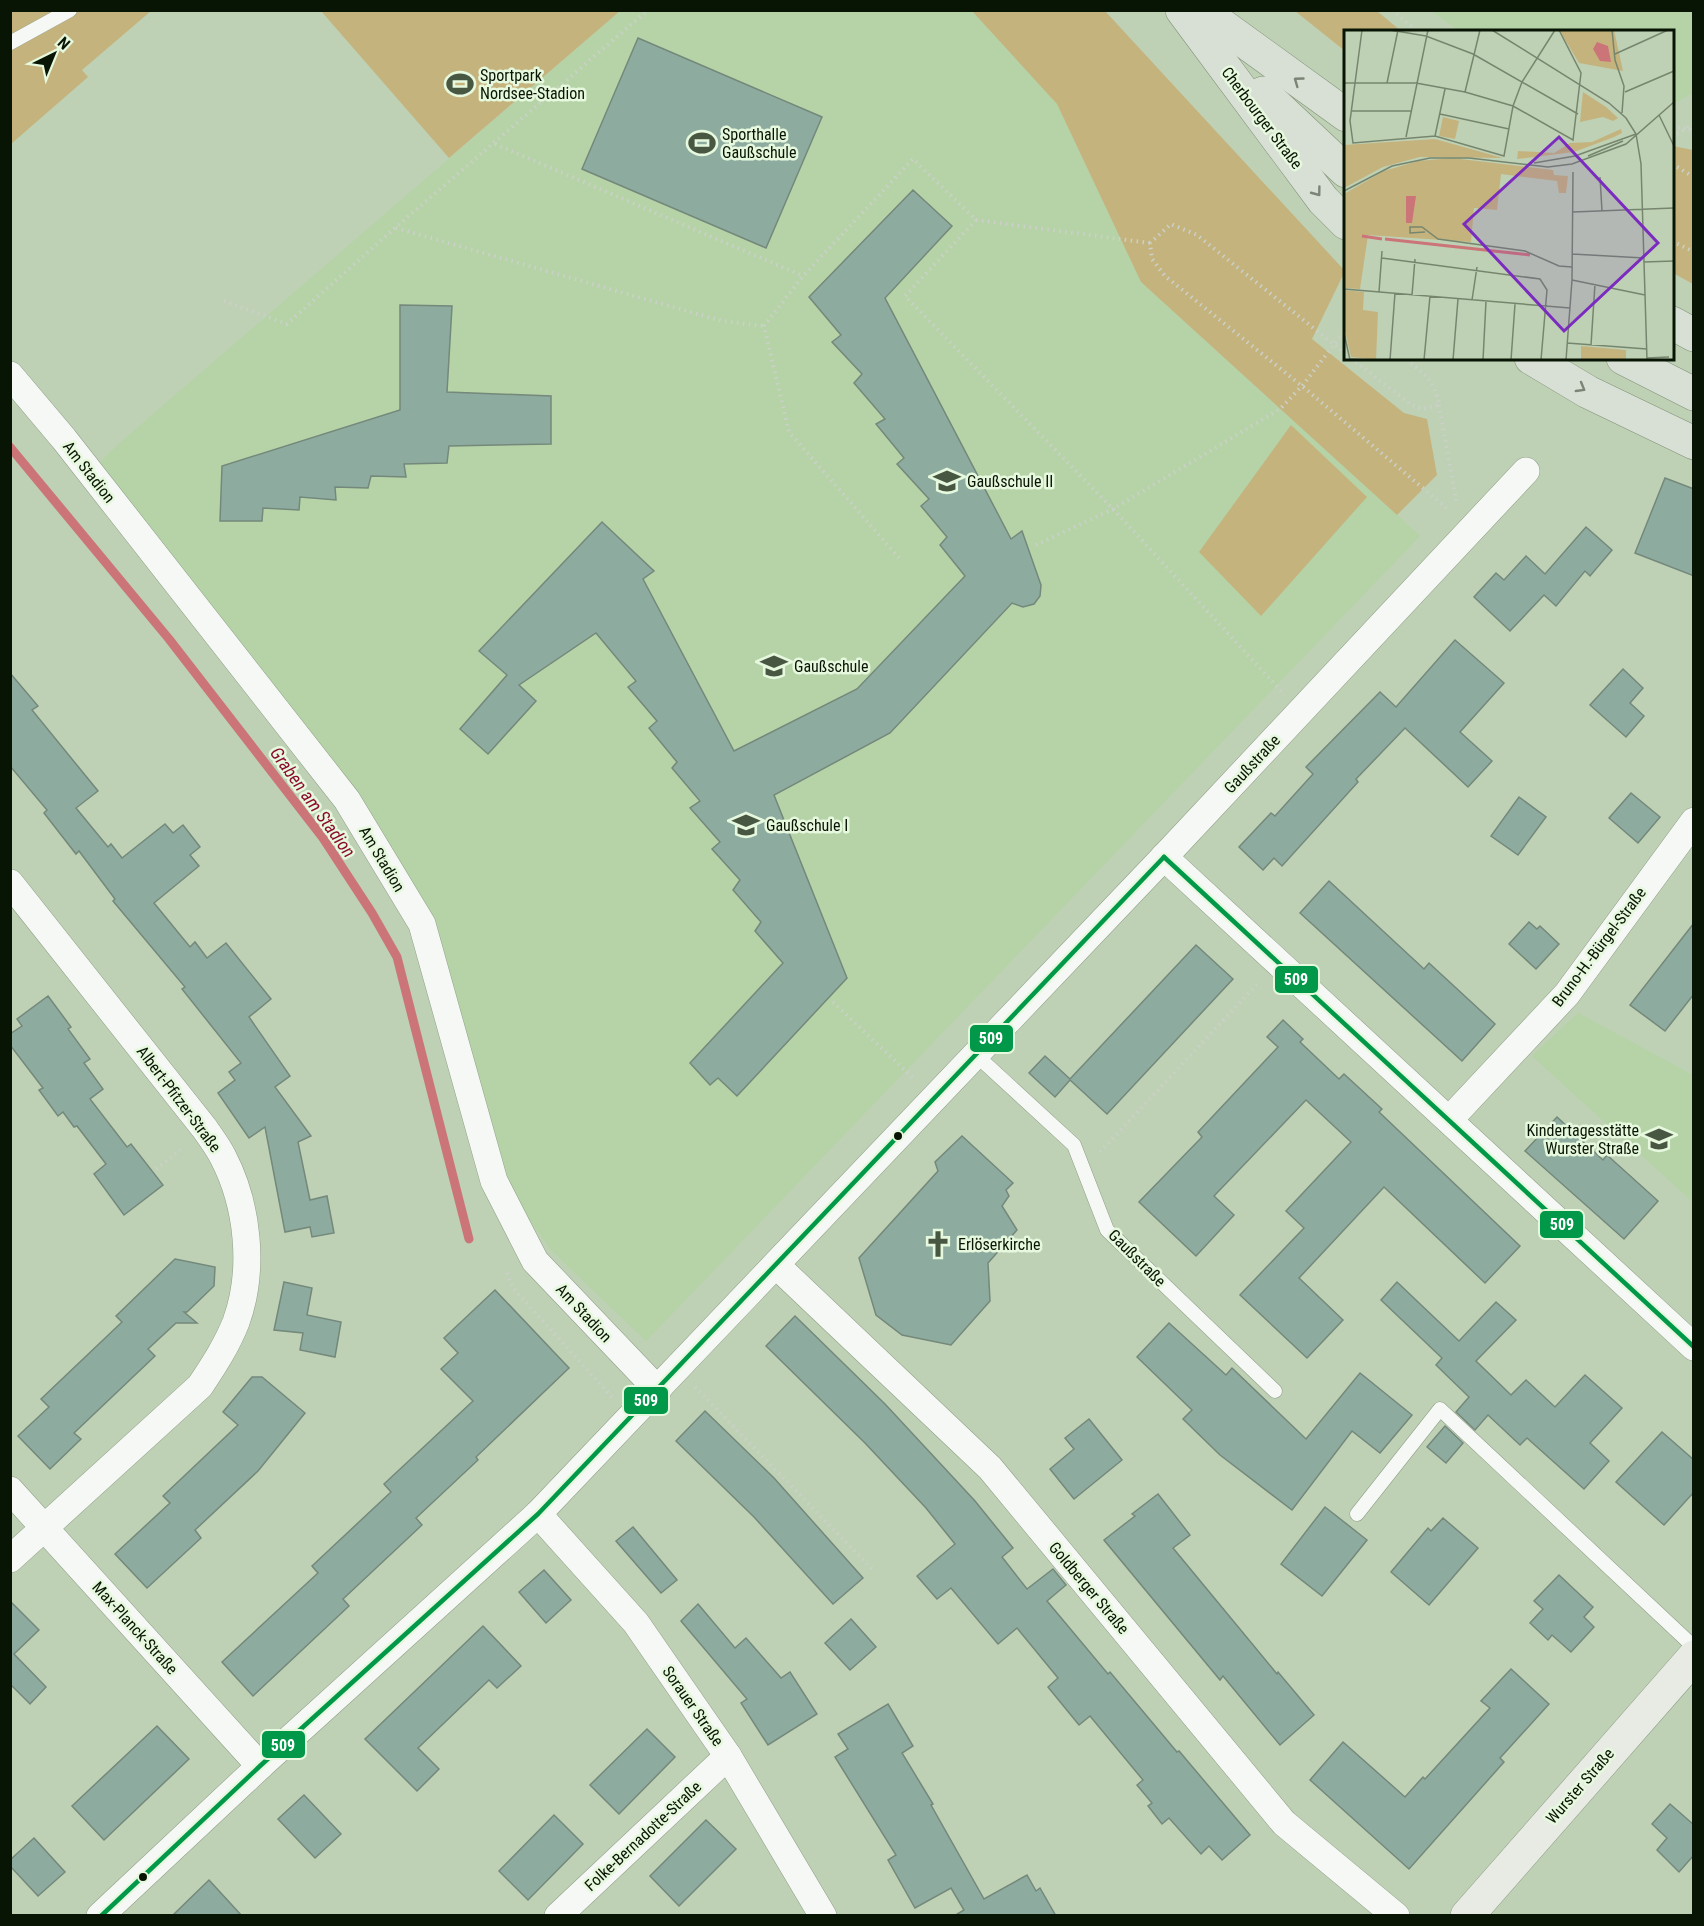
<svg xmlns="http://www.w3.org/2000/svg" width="1704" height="1926" font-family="'Roboto Condensed',sans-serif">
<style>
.built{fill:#b5d3a6}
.green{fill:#c5b37e}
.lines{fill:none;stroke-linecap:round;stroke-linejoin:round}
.stream{stroke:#cb7579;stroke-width:9}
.building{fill:#8dac9f;stroke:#74887b;stroke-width:1.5}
.lane-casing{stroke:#909f89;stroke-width:15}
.street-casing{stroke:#909f89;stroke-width:28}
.secondary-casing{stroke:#909f89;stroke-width:34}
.primary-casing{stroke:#819278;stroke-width:34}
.path{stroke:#cbd1c8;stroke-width:4;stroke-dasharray:1.5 4.5;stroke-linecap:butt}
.lane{stroke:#f5f8f4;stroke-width:14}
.street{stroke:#f5f8f4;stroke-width:27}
.secondary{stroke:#e7ebe4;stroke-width:33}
.primary{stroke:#d8dfd4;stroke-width:33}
.bus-1-casing{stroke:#e6f8dd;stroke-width:9}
.bus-1{stroke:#019849;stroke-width:4.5}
.oneway{stroke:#7b8476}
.bus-dot{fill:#091504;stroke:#e6f8dd;stroke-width:2}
.labels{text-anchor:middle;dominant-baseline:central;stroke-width:5;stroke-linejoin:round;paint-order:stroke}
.poi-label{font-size:16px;fill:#091504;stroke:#e6f8dd;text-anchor:start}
.street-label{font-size:16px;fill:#091504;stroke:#e6f8dd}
.water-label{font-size:18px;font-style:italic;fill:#8b0b2d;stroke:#e6f8dd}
.inset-river{fill:none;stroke:#cb7579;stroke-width:3}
.inset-road{fill:none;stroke:#76866e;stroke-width:1.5}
.view{fill:#7b2cbf;fill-opacity:0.15;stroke:#7b2cbf;stroke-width:3}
.inset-edge{fill:none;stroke:#091504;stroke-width:3}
.line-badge{stroke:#e6f8dd;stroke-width:2}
.badge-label{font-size:16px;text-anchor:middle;font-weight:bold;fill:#fff}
</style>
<rect width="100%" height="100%" fill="#bed1b4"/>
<g class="built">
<path d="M620 11H972L1057 104 1141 282 1420 536 646 1341 551 1250 501 1180 456 995 433 921 96 466 123 440Z"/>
<path d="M1431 11H1693V93L1673 104 1672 32 1459 31Z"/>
<path d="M1578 1013 1693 1075V1202L1532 1056Z"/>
</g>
<g class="green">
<path d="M10 11H151L82 70 88 77 11 144Z"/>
<path d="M321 11H620L449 158Z"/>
<path d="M972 11H1105L1345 271 1312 339 1404 413 1427 419 1437 475 1397 515 1141 282 1057 104Z"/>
<path d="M1295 11H1377L1401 31 1346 32 1345 51Z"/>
<path d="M1673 146 1693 150V284L1673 273Z"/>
<path d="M1291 425 1367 497 1261 616 1199 552Z"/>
</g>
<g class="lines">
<path class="stream" d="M10 447 169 639 323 838 372 913 397 957 469 1239"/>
</g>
<g class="building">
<path d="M638 38 822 117 766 248 582 169Z"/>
<path d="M913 190 952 226 885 298 1011 539 1022 531 1041 585 1040 596 1034 604 1023 607 1012 603 890 733 774 795 847 978 737 1096 718 1078 710 1085 690 1063 783 963 755 931 761 922 733 890 740 880 712 849 720 842 690 808 700 801 672 768 677 762 649 728 657 721 628 687 636 681 596 633 519 685 536 701 488 754 460 729 507 675 479 651 602 522 654 571 643 579 734 751 857 689 965 576 940 545 947 537 921 506 929 499 897 464 904 458 876 424 885 419 854 383 862 374 832 342 841 335 809 297Z"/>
<path d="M400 305 452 306 447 392 551 396V444L449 446 447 463 404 464 406 477 371 476 368 488 335 487 336 500 300 497 299 510 263 508 262 521H220L222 466 400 410Z"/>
<path d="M1665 478 1694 489V576L1635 553Z"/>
<path d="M1586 527 1612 550 1590 576 1585 571 1556 606 1544 595 1510 631 1474 597 1496 573 1504 580 1526 556 1545 574Z"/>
<path d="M1455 640 1504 683 1460 732 1492 761 1468 787 1405 728 1356 779 1358 782 1282 866 1274 858 1263 870 1239 847 1271 813 1275 816 1313 774 1306 767 1380 692 1396 707Z"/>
<path d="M1623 669 1643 688 1630 703 1644 716 1626 737 1590 705Z"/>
<path d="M10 673 38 706 32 710 98 791 76 808 108 847 111 844 122 858 165 824 173 833 183 825 200 847 190 855 199 866 154 903 190 947 195 942 207 958 226 943 271 999 249 1017 290 1076 275 1087 311 1136 298 1142 310 1200 327 1196 334 1233 312 1237 310 1227 285 1232 265 1127 249 1138 218 1093 235 1080 229 1072 241 1063 182 989 185 987 113 901 115 899 79 851 76 854 44 813 47 810 10 766Z"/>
<path d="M1631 793 1660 817 1638 843 1609 818Z"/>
<path d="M1519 797 1546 817 1518 855 1491 836Z"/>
<path d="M1329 881 1424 969 1429 963 1495 1024 1462 1061 1300 913Z"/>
<path d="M1529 922 1537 929 1540 926 1559 944 1536 969 1509 944Z"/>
<path d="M1694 923V994L1665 1031 1630 1005Z"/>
<path d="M1196 945 1233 979 1107 1114 1070 1080 1055 1097 1029 1073 1045 1056 1070 1079Z"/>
<path d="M48 996 71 1027 68 1029 90 1059 84 1063 103 1089 90 1099 127 1147 131 1144 163 1185 124 1215 94 1174 106 1164 77 1126 74 1127 63 1112 58 1116 39 1090 43 1088 10 1045V1034L22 1026 17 1019Z"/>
<path d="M1283 1020 1303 1039 1300 1042 1339 1079 1344 1074 1382 1109 1379 1112 1520 1246 1485 1283 1384 1187 1299 1278 1343 1320 1307 1358 1240 1295 1304 1228 1286 1211 1351 1142 1306 1100 1214 1196 1234 1215 1196 1256 1139 1202 1202 1137 1198 1132 1278 1047 1267 1037Z"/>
<path d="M1557 1117 1603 1160 1607 1155 1658 1201 1624 1239 1525 1151Z"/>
<path d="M962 1136 1013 1183 1006 1190 1009 1196 1002 1206 1017 1230 988 1263 990 1301 951 1345 902 1335 876 1315 859 1258 938 1171 935 1162Z"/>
<path d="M175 1259 215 1267 214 1286 187 1312H184L197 1323H176L148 1349 155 1356 74 1433 81 1439 50 1469 18 1436 49 1407 41 1399 122 1322 116 1316Z"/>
<path d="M284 1282 312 1288 307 1315 341 1322 335 1357 300 1350 303 1333 274 1330Z"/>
<path d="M1397 1282 1459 1341 1496 1302 1516 1320 1476 1361 1511 1395 1526 1380 1555 1407 1585 1375 1622 1408 1590 1443 1609 1461 1584 1489 1527 1438 1520 1445 1488 1415 1475 1430 1456 1412 1469 1397 1436 1365 1442 1358 1381 1300Z"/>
<path d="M495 1290 569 1368 476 1457 478 1460 416 1518 422 1525 343 1599 349 1606 253 1696 222 1662 318 1573 312 1566 391 1492 384 1484 473 1401 441 1369 458 1353 444 1338Z"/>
<path d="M795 1316 885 1404 975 1501 1013 1548 1002 1557 1027 1589 1053 1569 1066 1585 1047 1601 1108 1674 1110 1672 1177 1752 1179 1751 1250 1835 1222 1860 1209 1846 1201 1854 1169 1818 1162 1824 1148 1806 1152 1803 1137 1785 1143 1780 1090 1716 1079 1725 1048 1687 1058 1678 1017 1628 998 1644 951 1588 937 1599 917 1576 955 1544 926 1508 865 1443 766 1346Z"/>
<path d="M1169 1323 1226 1375 1232 1368 1306 1439 1360 1373 1412 1415 1380 1453 1352 1431 1292 1510 1220 1455 1183 1419 1192 1410 1137 1357Z"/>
<path d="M252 1377H262L305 1413 258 1471 195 1530 201 1538 147 1588 115 1554 170 1503 163 1496 238 1425 223 1412Z"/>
<path d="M705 1411 774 1478 863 1578 833 1604 754 1517 676 1441Z"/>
<path d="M1089 1419 1122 1460 1074 1499 1050 1469 1074 1449 1065 1438Z"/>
<path d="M1445 1426 1463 1443 1446 1463 1427 1447Z"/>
<path d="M1662 1432 1694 1460V1492L1664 1525 1616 1482Z"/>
<path d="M1158 1494 1190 1535 1173 1548 1277 1674 1278 1672 1314 1715 1280 1745 1223 1676 1220 1680 1104 1540 1135 1516 1132 1514Z"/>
<path d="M1325 1507 1367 1540 1322 1596 1281 1564Z"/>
<path d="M1443 1518 1478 1548 1429 1605 1391 1572 1428 1528 1431 1531Z"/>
<path d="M633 1527 677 1580 661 1593 616 1541Z"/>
<path d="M544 1570 571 1600 546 1623 519 1592Z"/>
<path d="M1559 1575 1593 1607 1584 1617 1594 1627 1571 1652 1552 1635 1548 1640 1530 1623 1543 1609 1534 1601Z"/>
<path d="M10 1601 39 1630 14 1654 46 1687 30 1704 10 1684Z"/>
<path d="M698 1604 735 1648 746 1638 781 1678 790 1672 817 1714 768 1745 741 1703 747 1699 681 1621Z"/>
<path d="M851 1619 876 1647 850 1670 825 1643Z"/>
<path d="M483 1626 521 1666 497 1688 489 1680 418 1748 439 1769 417 1791 365 1739Z"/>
<path d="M1511 1669 1549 1704 1500 1758 1504 1762 1409 1869 1310 1780 1343 1742 1405 1797 1423 1777 1425 1779 1490 1708 1481 1701Z"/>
<path d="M888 1704 913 1746 902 1753 933 1804 931 1805 984 1899 1027 1875 1036 1891 1040 1888 1056 1916H954L964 1910 951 1888 915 1908 888 1860 896 1855 835 1757 848 1749 838 1734Z"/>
<path d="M157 1726 189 1759 104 1840 72 1806Z"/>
<path d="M647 1729 675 1757 619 1814 590 1785Z"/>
<path d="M304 1795 341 1834 315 1858 278 1819Z"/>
<path d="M1670 1804 1694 1825V1855L1679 1872 1657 1850 1667 1838 1652 1824Z"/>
<path d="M554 1815 583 1844 528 1900 499 1871Z"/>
<path d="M706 1820 736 1849 679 1906 650 1876Z"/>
<path d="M34 1838 65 1872 38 1896 10 1866V1860Z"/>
<path d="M209 1880 242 1916H172Z"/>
</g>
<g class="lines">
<defs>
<g id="lane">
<path d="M10 43 70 10"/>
<path d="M976 1055 1074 1145 1107 1230 1275 1391"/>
<path d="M1357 1514 1440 1409 1694 1647"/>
</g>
<g id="street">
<path d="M10 375 64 439 347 800 422 924 494 1181 535 1261 658 1390"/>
<path d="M1164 857 1694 1347"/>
<path d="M10 883 205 1129C211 1138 218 1147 223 1157 248 1205 255 1270 236 1322 227 1345 214 1365 200 1386L10 1559"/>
<path d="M1449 1120 1567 994 1694 821"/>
<path d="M776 1265 990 1468 1284 1823 1396 1916"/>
<path d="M10 1490 260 1766"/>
<path d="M538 1514 636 1623 728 1756 823 1916"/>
<path d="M100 1916 260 1766 538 1514 1164 857 1526 471"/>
<path d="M558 1916 728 1756"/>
</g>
<path id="secondary" d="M1467 1916 1694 1657"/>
<g id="primary">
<path d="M1182 10 1323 200 1346 223"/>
<path d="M1201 10 1346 115"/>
<path d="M1263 93 1346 171"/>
<path d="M1672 323 1694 335"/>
<path d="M1531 358 1588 392 1694 443"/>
<path d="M1623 358 1694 394"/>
</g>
</defs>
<use href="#lane" class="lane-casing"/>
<use href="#street" class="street-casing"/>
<use href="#secondary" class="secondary-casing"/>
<use href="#primary" class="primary-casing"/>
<g class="path">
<path d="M1392 10 1418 32"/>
<path d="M1672 128H1686L1694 132"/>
<path d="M1672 137 1694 124"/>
<path d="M495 144 803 276"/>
<path d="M1672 164 1694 177"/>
<path d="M976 220 1150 243"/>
<path d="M396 228 722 321 764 326"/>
<path d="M1672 241 1694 252"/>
<path d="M224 301 287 324 395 228 648 10"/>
<path d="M1346 354 1197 235 1171 224 1150 243 1152 259 1165 276 1302 386 1450 511"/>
<path d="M1351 358 1410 404 1423 409 1439 405C1435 380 1424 374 1405 358"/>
<path d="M1439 405 1457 505"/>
<path d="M1036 545 1113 509 1280 409 1302 386 1346 329"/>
<path d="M899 558 789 432 764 326 803 276 913 159 976 220 905 296 1113 509 1282 692"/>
<path d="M833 1002 915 1080"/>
<path d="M1100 1152 1259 982"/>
<path d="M156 1169 184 1147"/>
<path d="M507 1273 512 1287 612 1397"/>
<path d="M695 1387 874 1571"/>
</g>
<use href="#lane" class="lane"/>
<use href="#street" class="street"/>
<use href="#secondary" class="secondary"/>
<use href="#primary" class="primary"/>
<defs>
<g id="bus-1">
<path d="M1164 857 1694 1347"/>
<path d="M101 1916 260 1766 538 1514 1164 857"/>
</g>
</defs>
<use href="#bus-1" class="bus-1-casing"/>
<use href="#bus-1" class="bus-1"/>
</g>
<defs><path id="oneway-chevron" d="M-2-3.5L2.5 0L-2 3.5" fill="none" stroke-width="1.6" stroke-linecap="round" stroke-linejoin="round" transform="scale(1.5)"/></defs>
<g class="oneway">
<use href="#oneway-chevron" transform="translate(1298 81) rotate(-144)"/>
<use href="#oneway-chevron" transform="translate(1317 192) rotate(53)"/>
<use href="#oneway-chevron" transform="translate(1581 388) rotate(30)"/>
</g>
<defs>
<symbol id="stadium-bare" viewBox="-9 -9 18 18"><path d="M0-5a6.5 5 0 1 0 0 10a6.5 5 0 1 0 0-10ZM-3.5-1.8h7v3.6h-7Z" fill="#485742" stroke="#e6f8dd" stroke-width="2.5" paint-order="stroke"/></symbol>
<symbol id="school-bare" viewBox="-9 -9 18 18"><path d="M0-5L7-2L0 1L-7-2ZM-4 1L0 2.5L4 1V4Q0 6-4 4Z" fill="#485742" stroke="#e6f8dd" stroke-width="2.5" paint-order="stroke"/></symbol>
<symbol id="church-bare" viewBox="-9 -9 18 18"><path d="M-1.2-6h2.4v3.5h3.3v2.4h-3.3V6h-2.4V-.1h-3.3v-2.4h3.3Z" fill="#485742" stroke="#e6f8dd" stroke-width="2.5" paint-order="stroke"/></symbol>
</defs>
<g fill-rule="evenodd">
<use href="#stadium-bare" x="441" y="65" width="38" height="38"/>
<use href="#stadium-bare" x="683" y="124" width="38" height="38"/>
<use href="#school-bare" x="928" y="462" width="38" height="38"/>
<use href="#school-bare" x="755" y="647" width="38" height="38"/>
<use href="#school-bare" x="727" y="806" width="38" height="38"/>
<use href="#school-bare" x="1640" y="1120" width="38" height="38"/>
<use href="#church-bare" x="919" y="1225" width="38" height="38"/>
</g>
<g class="bus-dot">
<circle cx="898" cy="1136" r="5"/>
<circle cx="143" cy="1877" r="5"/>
</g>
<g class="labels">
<g class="poi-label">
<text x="480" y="75">Sportpark<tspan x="480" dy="18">Nordsee-Stadion</tspan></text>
<text x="722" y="134">Sporthalle<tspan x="722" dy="18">Gaußschule</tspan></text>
<text x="967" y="481">Gaußschule II</text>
<text x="794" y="666">Gaußschule</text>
<text x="766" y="825">Gaußschule I</text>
<text x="1639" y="1130" text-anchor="end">Kindertagesstätte<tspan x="1639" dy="18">Wurster Straße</tspan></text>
<text x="958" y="1244">Erlöserkirche</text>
</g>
<g class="street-label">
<text transform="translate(1262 118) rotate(53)">Cherbourger Straße</text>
<text transform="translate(89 472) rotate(52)">Am Stadion</text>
<text transform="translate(1252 764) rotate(-47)">Gaußstraße</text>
<text transform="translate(382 859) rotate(59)">Am Stadion</text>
<text transform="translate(1599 947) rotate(-53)">Bruno-H.-Bürgel-Straße</text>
<text transform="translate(179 1099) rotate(53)">Albert-Pfitzer-Straße</text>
<text transform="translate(1137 1258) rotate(45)">Gaußstraße</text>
<text transform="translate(584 1313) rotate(47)">Am Stadion</text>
<text transform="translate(1089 1588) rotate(50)">Goldberger Straße</text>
<text transform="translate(135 1628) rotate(48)">Max-Planck-Straße</text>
<text transform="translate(693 1706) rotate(55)">Sorauer Straße</text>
<text transform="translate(1580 1786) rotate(-49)">Wurster Straße</text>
<text transform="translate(643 1836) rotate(-43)">Folke-Bernadotte-Straße</text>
</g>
<g class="water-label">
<text transform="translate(313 802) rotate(54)">Graben am Stadion</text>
</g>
</g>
<g transform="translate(1344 30)">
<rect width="330" height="330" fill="#bed1b4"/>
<path d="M215 0H270L279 41 235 33ZM239 62 262 77 274 88 269 91 259 87 236 92ZM99 87 115 91 111 109 95 106ZM277 99 278 103 270 107 230 122 173 129 174 121 210 123 226 113 248 112ZM91 109 159 128 76 127 39 137 0 158V115ZM108 128 209 140 210 145 224 146 222 163H215L213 151 157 144 153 180 130 178 127 212 24 205 16 259 0 258V164L40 141 74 131ZM0 260 20 262 19 280 34 282 32 330 7 327 0 297ZM237 316 282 320V330H237Z" fill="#c5b37e"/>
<path d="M253 12 264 16 267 32 256 31 249 19ZM62 166H72L68 193H62Z" fill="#cb7579"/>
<path class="inset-river" d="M18 206 38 209M41 209 186 225"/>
<path class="inset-road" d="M18 0 6 91 9 113 91 106 160 126 169 76 178 52 211 0M46 0 82 6 129 24 234 84M148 0 265 73 282 88 292 104 297 134 303 330M268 0 271 30 280 56 278 83M271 24 324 0M0 53H72L121 62 169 76 229 110 237 43 215 0M43 53 54 0M121 62 136 0M281 62 330 41M8 81H67M96 84 165 99M315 85 330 116M91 106 101 59M62 107 84 0M244 126 279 111M190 133 231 126 292 104M256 147 258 181M0 161 48 136 86 128H125L204 137 228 134 282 114 330 72M229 182 330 178M81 202 66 203V197H78L94 209 181 221 215 236 228 237M228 224 300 228M38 228 196 249 203 260 197 330M300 232 330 231M228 250 301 265M0 259 226 278M35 262 38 221M68 265 71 229M128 270 133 237M0 303 6 330M223 313 303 319M247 315 251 254M303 328 325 327M6 329 24 330M46 330 51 263M80 330 86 266M109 330 114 269M139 330 142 271M167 330 171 274M222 330 228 250 229 142"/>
<path class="view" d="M215 107 314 213 220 301 120 194Z"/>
<rect width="330" height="330" class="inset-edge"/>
</g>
<g class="line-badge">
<rect x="1274" y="965" width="45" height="29" rx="6" fill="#019849"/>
<rect x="969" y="1024" width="45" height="29" rx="6" fill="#019849"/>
<rect x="1539" y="1210" width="45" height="29" rx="6" fill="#019849"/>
<rect x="623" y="1386" width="46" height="29" rx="6" fill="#019849"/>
<rect x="261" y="1730" width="45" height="29" rx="6" fill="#019849"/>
</g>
<g class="badge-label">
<text x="1296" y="985">509</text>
<text x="991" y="1044">509</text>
<text x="1562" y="1230">509</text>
<text x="646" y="1406">509</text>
<text x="283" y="1751">509</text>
</g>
<rect width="1704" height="1926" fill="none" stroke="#091504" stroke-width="24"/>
<g transform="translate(54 54) rotate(43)" stroke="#e6f8dd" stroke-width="4.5" paint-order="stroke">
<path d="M0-4.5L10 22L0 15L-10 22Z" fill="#091504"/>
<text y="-9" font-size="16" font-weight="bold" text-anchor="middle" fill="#091504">N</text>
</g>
</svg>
